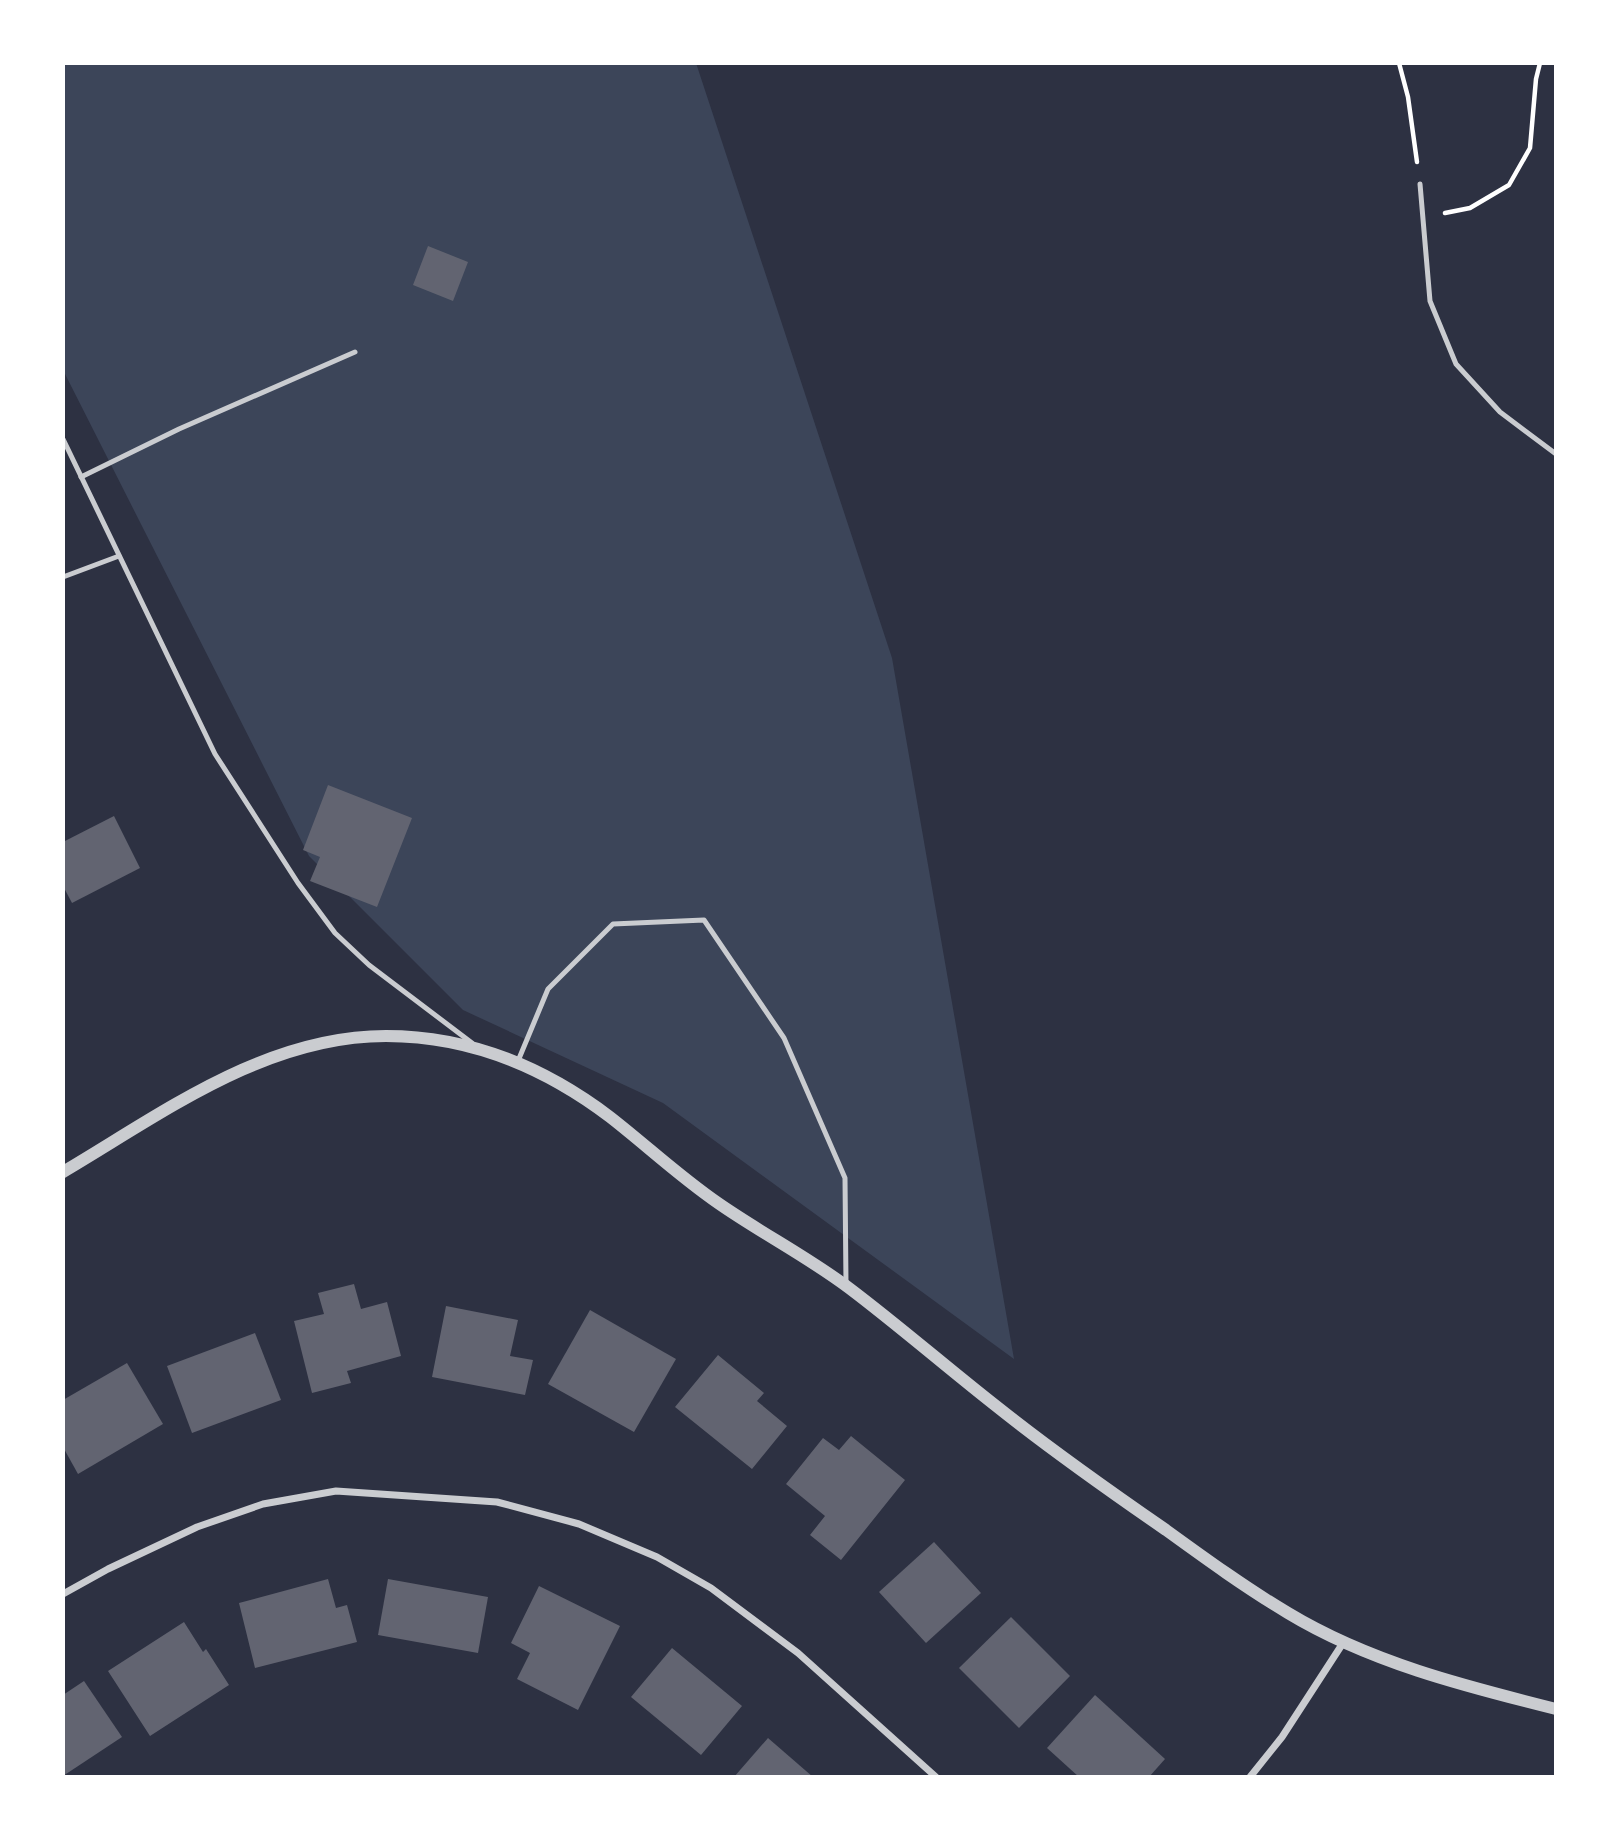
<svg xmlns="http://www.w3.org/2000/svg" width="1619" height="1840" font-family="'PT Sans Narrow',sans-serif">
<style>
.green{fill:#3c4559}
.building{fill:#626471}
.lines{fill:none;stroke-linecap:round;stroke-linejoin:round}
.path{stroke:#fff;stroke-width:4.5}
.service{stroke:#caccd0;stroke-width:5}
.minor{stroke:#caccd0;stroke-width:7}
.tertiary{stroke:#caccd0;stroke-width:12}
</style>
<rect width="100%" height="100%" fill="#2d3142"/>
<path class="green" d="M63 63H696L892 658 1014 1359 663 1103 463 1010 309 856 63 370Z"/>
<g class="building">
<path d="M428 246 468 262 453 301 413 285Z"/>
<path d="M328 785 412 818 377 907 310 881 320 857 303 850Z"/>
<path d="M114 816 140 868 72 903 63 886V842Z"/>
<path d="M354 1284 361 1309 387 1302 401 1356 347 1371 351 1383 312 1393 294 1321 324 1314 318 1293Z"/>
<path d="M446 1306 518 1320 510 1356 533 1360 525 1395 432 1377Z"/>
<path d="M590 1310 676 1359 634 1432 548 1384Z"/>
<path d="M255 1333 281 1400 192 1433 167 1366Z"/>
<path d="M718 1355 764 1393 757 1401 787 1426 752 1469 675 1407Z"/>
<path d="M127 1363 163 1424 78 1474 63 1447V1400Z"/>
<path d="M851 1436 905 1480 841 1560 810 1535 825 1516 786 1484 823 1438 839 1450Z"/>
<path d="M934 1542 981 1593 926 1643 879 1592Z"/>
<path d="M328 1579 336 1608 347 1605 357 1642 255 1668 239 1603Z"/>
<path d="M388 1579 488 1597 478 1653 378 1635Z"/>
<path d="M539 1586 620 1626 578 1710 517 1679 530 1653 511 1643Z"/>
<path d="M1011 1617 1070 1676 1019 1728 959 1668Z"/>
<path d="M184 1622 203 1652 206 1649 229 1685 150 1736 108 1671Z"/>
<path d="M672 1648 742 1706 701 1755 631 1697Z"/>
<path d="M84 1681 122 1737 63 1776V1695Z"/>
<path d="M1095 1695 1165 1759 1149 1777H1079L1047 1748Z"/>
<path d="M768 1738 813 1777H734Z"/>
</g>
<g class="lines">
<g class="path">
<path d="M1399 63 1408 97 1417 162"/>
<path d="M1445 213 1470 208 1509 185 1530 148 1536 79 1540 63"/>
</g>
<g class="service">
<path d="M1420 184 1430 301 1456 364 1500 412 1556 454"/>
<path d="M63 439 215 754 298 883 335 933 369 965 472 1043"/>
<path d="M81 477 179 429 355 352"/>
<path d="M63 577 119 556"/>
<path d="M518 1061 548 989 613 924 704 920 784 1038 845 1178 846 1284"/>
</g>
<g class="minor">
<path d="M63 1594 108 1569 197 1527 263 1504 336 1491 497 1502 579 1524 657 1557 711 1588 798 1653 936 1777"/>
<path d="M1250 1777 1282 1737 1343 1643"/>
</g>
<path class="tertiary" d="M63 1172C163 1113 265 1036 386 1036 469 1036 544 1067 610 1117 646 1145 680 1177 718 1203 761 1233 808 1257 849 1288 902 1328 952 1372 1005 1413 1057 1454 1111 1492 1166 1530 1206 1559 1246 1588 1288 1613 1369 1662 1464 1686 1556 1709"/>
</g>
<rect width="1619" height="1840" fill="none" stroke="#ffffff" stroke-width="130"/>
</svg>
